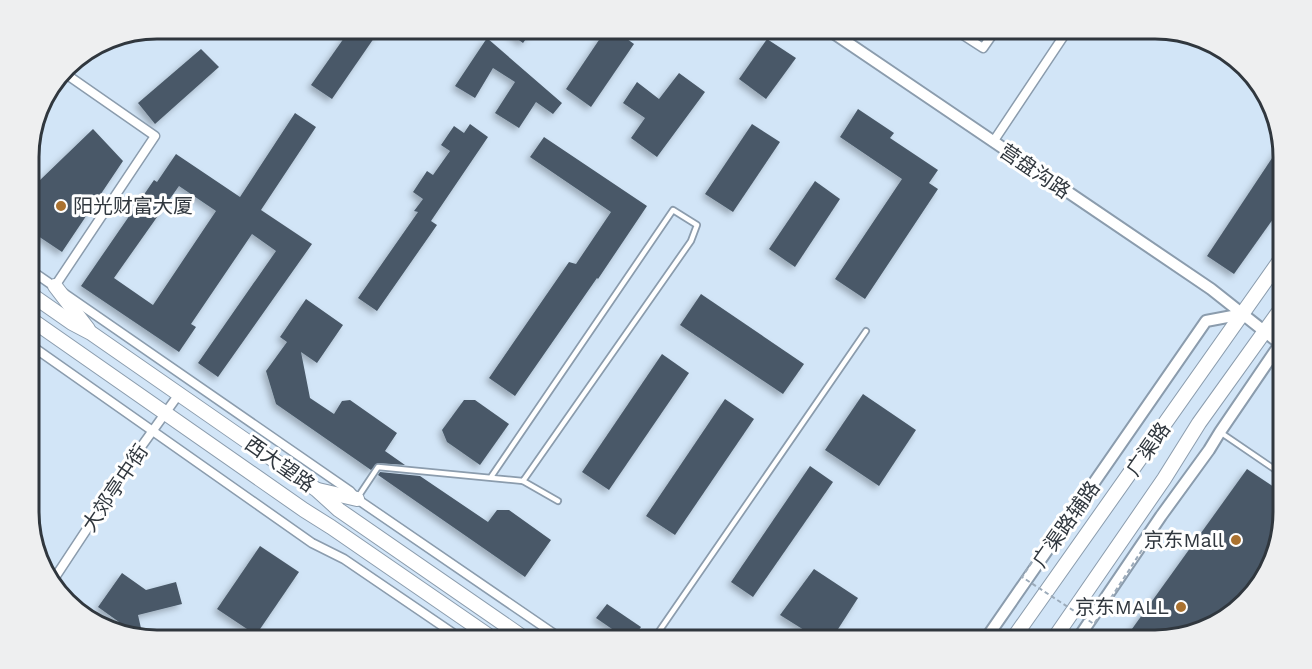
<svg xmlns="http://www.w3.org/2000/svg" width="1312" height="669" font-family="'Work Sans','Noto Sans SC',sans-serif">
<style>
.building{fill:#495968;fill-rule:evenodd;filter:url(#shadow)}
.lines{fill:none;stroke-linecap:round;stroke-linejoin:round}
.service-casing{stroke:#8b9cad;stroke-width:8}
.minor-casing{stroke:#8b9cad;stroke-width:11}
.tertiary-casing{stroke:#8b9cad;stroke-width:14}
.primary-casing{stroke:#8b9cad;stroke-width:16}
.service{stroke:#fff;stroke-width:4.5}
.minor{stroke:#fff;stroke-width:8}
.tertiary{stroke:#fff;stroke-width:10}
.primary{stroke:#fff;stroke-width:14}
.path-bridge{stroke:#9cabba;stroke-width:2;stroke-dasharray:4.5 3;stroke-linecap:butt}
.poi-dot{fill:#aa7230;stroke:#fff;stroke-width:2}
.labels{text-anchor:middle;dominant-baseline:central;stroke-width:6;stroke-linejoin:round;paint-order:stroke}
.street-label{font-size:20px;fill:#30373e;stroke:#fff}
.poi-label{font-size:20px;fill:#30373e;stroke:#fff;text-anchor:end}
.rim{fill:none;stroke:#30373e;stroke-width:3}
</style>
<defs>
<filter id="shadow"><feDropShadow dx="-3.5" dy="3.5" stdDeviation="3" flood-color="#0004"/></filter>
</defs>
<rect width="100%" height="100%" fill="#d2e5f7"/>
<g class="building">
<path d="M351 28H381L332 99 311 85Z"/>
<path d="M502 28H534L523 43Z"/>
<path d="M607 28H612L634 44 591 107 566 89Z"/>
<path d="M487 38 562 103 553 114 536 102 519 128 495 113 515 82 493 68 475 98 455 86Z"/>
<path d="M767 39 796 58 766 99 739 79Z"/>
<path d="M201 49 219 67 155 124 138 103Z"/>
<path d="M679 73 705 92 657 157 631 138 645 118 623 103 637 82 659 99Z"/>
<path d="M858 109 894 133 890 138 938 170 929 183 938 189 865 299 835 279 902 179 840 137Z"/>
<path d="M295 113 316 127 261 210 312 244 218 377 198 363 276 251 252 234 191 324 196 327 179 352 81 286 154 180 157 182 176 154 240 197ZM179 186 216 211 153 305 114 278Z"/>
<path d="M470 124 488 137 431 221 437 225 377 311 358 298 418 212 414 211 423 199 413 192 427 171 433 175 450 151 441 145 454 126 464 133Z"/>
<path d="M752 124 780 142 733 212 705 194Z"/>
<path d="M93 129 123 161 62 252 29 230V171L38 182Z"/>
<path d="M544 137 647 206 598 279 597 278 515 396 489 378 569 262 576 264 611 212 530 157Z"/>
<path d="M1282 143 1283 205 1234 274 1207 256Z"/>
<path d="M815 181 840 199 795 267 769 249Z"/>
<path d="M701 294 804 364 783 394 680 325Z"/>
<path d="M306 299 343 325 317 363 301 352 310 398 334 414 342 401 350 400 397 433 385 451 405 465 378 463 371 470 276 404 266 371 287 342 280 337Z"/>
<path d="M662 354 689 373 609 490 582 472Z"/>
<path d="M863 394 916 430 879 486 825 450Z"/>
<path d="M725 399 754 419 675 535 646 516Z"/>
<path d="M464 400H475L509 424 480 465 447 442 442 430Z"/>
<path d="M810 466 833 482 753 597 731 582Z"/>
<path d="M1247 469 1283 493V512L1270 568 1226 619 1163 640H1124Z"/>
<path d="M380 472 420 476 488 522 497 510H509L551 540 525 577 378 475Z"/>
<path d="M260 546 299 572 256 635 217 609Z"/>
<path d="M814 569 858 598 831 640H820L780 615Z"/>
<path d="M122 573 146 590 176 582 182 604 138 615 143 637 120 632 119 622 98 607Z"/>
<path d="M607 604 641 627 632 640H628L596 618Z"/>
</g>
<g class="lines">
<defs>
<g id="service">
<path d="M1220 432 1283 475"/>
<path d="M523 481 558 501"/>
<path d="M358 497 378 467 523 481 691 241 697 225 673 210 491 477"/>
<path d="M653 640 866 331"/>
</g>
<g id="minor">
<path d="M952 28 983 48 997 28"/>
<path d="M993 142 1069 28"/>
<path d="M29 269 350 491 357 499 563 640"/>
<path d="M55 286 155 136 63 72"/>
<path d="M29 344 312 543 344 559 463 640"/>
<path d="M52 582 141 447 179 394"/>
</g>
<g id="tertiary">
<path d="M826 28 1211 289 1283 346"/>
<path d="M985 640 1206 321 1243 314"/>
<path d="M1077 640 1161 516 1209 450 1220 432 1280 344"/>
</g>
<g id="primary">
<path d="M55 286 88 329"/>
<path d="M29 293 72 323 91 333 317 490 339 510 527 640"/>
<path d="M29 318 304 510 331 527 495 640"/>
<path d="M318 490 357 499"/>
<path d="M1012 640 1283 256"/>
<path d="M1053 640 1164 479 1199 423 1283 306"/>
</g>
</defs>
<use href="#service" class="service-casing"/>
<use href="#minor" class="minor-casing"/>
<use href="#tertiary" class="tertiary-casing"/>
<use href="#primary" class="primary-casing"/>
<use href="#service" class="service"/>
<use href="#minor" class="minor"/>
<use href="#tertiary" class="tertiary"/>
<use href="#primary" class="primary"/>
<path class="path-bridge" d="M1086 481 1022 577 1094 624 1155 530"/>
</g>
<g class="poi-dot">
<circle cx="61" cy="206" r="6"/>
<circle cx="1236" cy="540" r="6"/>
<circle cx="1181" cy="607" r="6"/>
</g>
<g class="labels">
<g class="street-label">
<text transform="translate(1035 171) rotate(34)">营盘沟路</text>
<text transform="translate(1148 449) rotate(-55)">广渠路</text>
<text transform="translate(280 464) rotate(35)">西大望路</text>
<text transform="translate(115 488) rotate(-56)">大郊亭中街</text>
<text transform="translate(1066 524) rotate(-55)">广渠路辅路</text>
</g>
<g class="poi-label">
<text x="73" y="206" text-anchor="start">阳光财富大厦</text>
<text x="1224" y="540">京东Mall</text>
<text x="1169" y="607">京东MALL</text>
</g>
</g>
<path d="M0 0H1312V669H0ZM157 39H1155A118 118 0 0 1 1273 157V512A118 118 0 0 1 1155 630H157A118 118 0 0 1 39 512V157A118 118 0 0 1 157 39Z" fill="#eeeff0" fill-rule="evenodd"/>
<path class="rim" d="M157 39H1155A118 118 0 0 1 1273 157V512A118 118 0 0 1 1155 630H157A118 118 0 0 1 39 512V157A118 118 0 0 1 157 39Z"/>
</svg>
